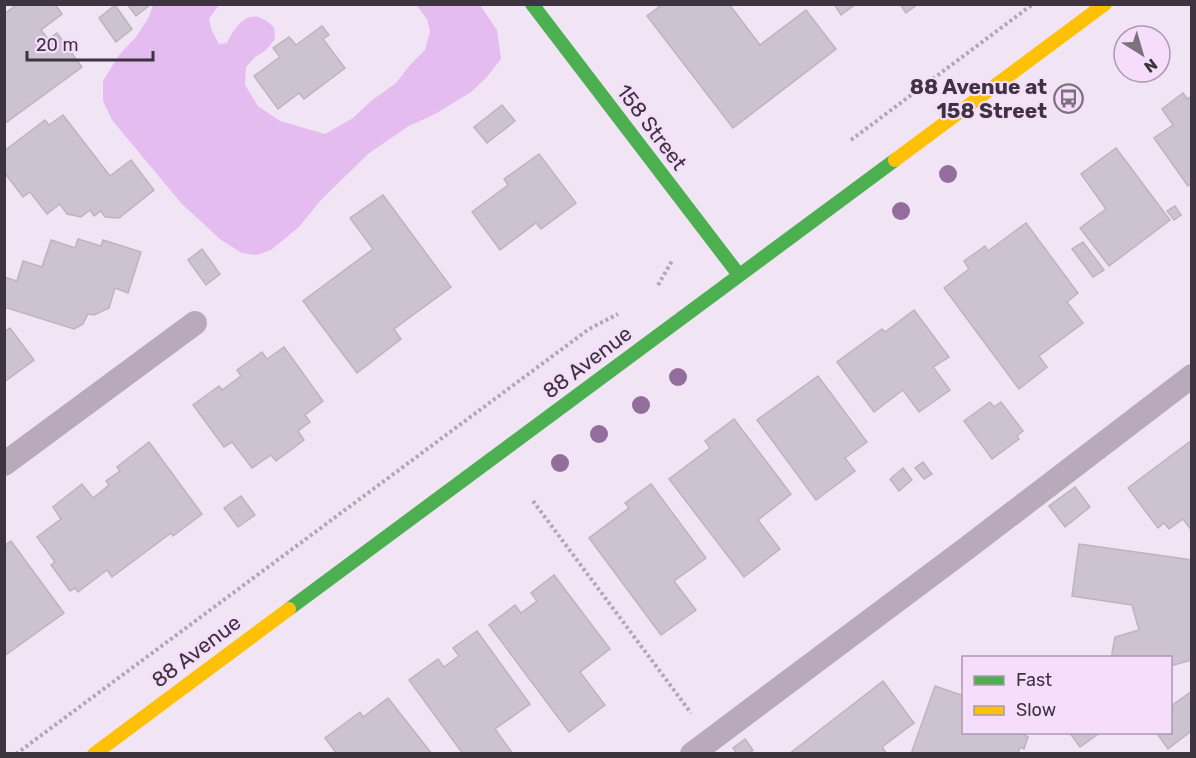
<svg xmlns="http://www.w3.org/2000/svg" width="1196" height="758" font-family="Rubik,sans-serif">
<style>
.forest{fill:#e5bcef}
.building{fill:#cdc3d0;stroke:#bdb4c0;stroke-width:1.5}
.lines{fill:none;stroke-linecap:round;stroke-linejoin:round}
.path{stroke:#b2a7b4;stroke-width:4;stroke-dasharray:3 3;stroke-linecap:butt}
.lane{stroke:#b8aabb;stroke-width:24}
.fast{stroke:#4caf50;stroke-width:14}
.slow{stroke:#ffc107;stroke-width:14}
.tree{fill:#936d9b}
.labels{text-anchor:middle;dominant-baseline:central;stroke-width:4.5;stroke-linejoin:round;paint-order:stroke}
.poi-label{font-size:21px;font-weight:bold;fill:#3d343f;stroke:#f5ddfb;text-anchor:end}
.street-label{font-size:21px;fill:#3d343f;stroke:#f5ddfb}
</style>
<rect width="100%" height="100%" fill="#f1e4f4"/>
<path class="forest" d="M153 5H219L209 19 212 31 219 44 227 43C233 30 245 11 261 18 266 20 270 24 274 27L275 39 265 51 255 57 246 67 245 85 258 106 280 121 325 134 353 118 371 101 396 83 410 65 425 50 430 31 427 19 416 5H480L497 30 501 59 486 78 471 92 437 113 407 127 368 154 320 201 299 227 271 250 256 255 242 253 221 240 181 203 112 120 103 101V81L119 55 136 37 149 17Z"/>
<g class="building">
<path d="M18 4H55L62 14 41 30 48 39 57 33 82 67 4 124V14Z"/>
<path d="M127 4H151L136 16Z"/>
<path d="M663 4H729L760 45 806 10 836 49 733 128 647 16Z"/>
<path d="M834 4H856L841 15Z"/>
<path d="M900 4H918L906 13Z"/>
<path d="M115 5 132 29 116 42 99 18Z"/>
<path d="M322 26 329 35 323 39 345 68 304 99 299 93 278 109 254 76 280 57 273 48 289 37 296 45Z"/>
<path d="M1183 93 1187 99 1192 96V183L1188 186 1154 138 1173 125 1162 109Z"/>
<path d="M502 105 515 121 487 143 474 127Z"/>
<path d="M63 115 110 176 131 160 154 190 119 218 105 217 101 211 94 216 90 210 81 217 67 214 60 204 47 214 30 192 23 197 4 172V151L45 120 49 125Z"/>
<path d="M1116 148 1170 220 1109 266 1080 228 1106 209 1081 174Z"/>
<path d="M539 154 576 203 541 229 536 223 500 250 472 212 508 185 504 179Z"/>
<path d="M383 195 451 287 394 329 401 339 357 373 303 301 373 249 350 218Z"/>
<path d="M1175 206 1181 215 1174 220 1167 211Z"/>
<path d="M1026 223 1078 293 1067 302 1083 323 1039 356 1047 367 1019 389 944 288 969 269 964 261 985 246 988 251Z"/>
<path d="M78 239 101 246 103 240 141 252 128 293 115 288 109 308 94 315 88 314 83 324 74 329 4 307V277L17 281 23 261 42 267 51 240 75 248Z"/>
<path d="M1083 242 1104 270 1093 277 1072 249Z"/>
<path d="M202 249 220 274 206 285 188 260Z"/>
<path d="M914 310 949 357 933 367 950 390 919 412 903 390 874 412 837 362 882 329 885 332Z"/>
<path d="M10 328 34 360 4 382V332Z"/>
<path d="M284 347 323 401 305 415 310 422 298 431 304 440 276 461 271 455 252 468 232 442 224 447 193 405 219 386 222 390 241 376 237 370 262 352 267 359Z"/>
<path d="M818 376 867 442 845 458 855 471 816 500 757 420Z"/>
<path d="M990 402 994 407 1001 402 1023 431 1017 436 1019 439 992 459 964 421Z"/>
<path d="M734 419 791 494 758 520 780 549 744 577 669 479 710 448 705 441Z"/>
<path d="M1192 440V531L1183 519 1169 529 1164 523 1158 528 1128 488Z"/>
<path d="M149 442 202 514 173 536 171 533 112 577 107 570 78 592 75 588 70 591 51 565 55 562 37 537 61 519 53 507 82 484 93 498 109 485 106 481 120 471 117 467Z"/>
<path d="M923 462 932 474 924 479 915 468Z"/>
<path d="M903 468 912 480 899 491 890 479Z"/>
<path d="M651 484 706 558 674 581 696 610 661 635 589 538 629 508 625 503Z"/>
<path d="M1075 487 1090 507 1065 527 1049 506Z"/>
<path d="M241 496 255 515 238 527 224 508Z"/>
<path d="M11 541 64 613 4 656V546Z"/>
<path d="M1079 544 1192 560V660L1170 666V658H1112V653L1115 637 1139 630 1132 605 1072 596Z"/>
<path d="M554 575 610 649 580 672 605 705 569 732 489 625 515 605 521 613 537 601 531 593Z"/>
<path d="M477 631 530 704 495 729 513 754H463L409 680 438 659 444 667 459 656 453 648Z"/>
<path d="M883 681 914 723 882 747 887 754H789Z"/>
<path d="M935 686 964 696V732H1025L1024 735 1028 737 1024 749 1020 747 1018 754H911Z"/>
<path d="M1192 691V735L1190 732 1168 749 1156 732H1170V707Z"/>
<path d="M388 698 432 754H337L325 738 360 712 363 717Z"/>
<path d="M1069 732H1097L1098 734 1080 747Z"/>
<path d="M745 739 753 750 748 754H737L733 748Z"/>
</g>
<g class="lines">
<g class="path">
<path d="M851 140 1033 4"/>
<path d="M658 285 672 261"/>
<path d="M533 501 691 713"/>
<path d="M16 754 589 329 618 314"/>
</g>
<g class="lane">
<path d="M4 464 195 323"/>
<path d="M692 754 967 548 1192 376"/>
</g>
<g class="fast">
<path d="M532 4 739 275"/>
<path d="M289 609 895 160"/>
</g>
<g class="slow">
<path d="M895 160 1105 4"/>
<path d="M94 754 289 609"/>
</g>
</g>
<g class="tree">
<circle cx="948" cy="174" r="9"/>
<circle cx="901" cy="211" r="9"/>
<circle cx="678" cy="377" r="9"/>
<circle cx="641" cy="405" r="9"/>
<circle cx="599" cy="434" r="9"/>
<circle cx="560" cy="463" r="9"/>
</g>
<defs>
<symbol id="bus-ring" viewBox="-11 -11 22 22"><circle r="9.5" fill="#f5ddfb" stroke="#7c727e" stroke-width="1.5"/><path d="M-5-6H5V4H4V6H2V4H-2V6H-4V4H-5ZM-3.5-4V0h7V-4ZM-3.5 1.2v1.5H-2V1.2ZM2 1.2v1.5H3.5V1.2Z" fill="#7c727e"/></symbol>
</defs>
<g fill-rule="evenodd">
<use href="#bus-ring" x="1052" y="82" width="33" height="33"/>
</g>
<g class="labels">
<g class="poi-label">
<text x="1047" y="86">88 Avenue at<tspan x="1047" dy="24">158 Street</tspan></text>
</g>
<g class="street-label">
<text transform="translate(652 127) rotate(53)">158 Street</text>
<text transform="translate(587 362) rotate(-37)">88 Avenue</text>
<text transform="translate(196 651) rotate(-37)">88 Avenue</text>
</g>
</g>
<rect width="1196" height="758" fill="none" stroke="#3d343f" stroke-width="12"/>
<rect x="962" y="656" width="210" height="78" fill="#f5ddfb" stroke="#ab99b0" stroke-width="1.5"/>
<rect x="974" y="676" width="30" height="9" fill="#4caf50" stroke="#ab99b0" stroke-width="1.5"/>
<text x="1016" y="686" font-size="18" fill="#3d343f">Fast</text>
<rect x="974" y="706" width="30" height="9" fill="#ffc107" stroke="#ab99b0" stroke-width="1.5"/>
<text x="1016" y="716" font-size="18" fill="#3d343f">Slow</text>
<g transform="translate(1142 54) rotate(143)"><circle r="28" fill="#f5ddfb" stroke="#ab99b0" stroke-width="1.5"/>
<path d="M0-4.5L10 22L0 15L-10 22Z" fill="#7c727e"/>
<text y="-9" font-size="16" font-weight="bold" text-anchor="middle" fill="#3d343f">N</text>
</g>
<path d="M27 51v9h126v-9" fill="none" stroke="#3d343f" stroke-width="3"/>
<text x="36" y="51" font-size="18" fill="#3d343f" stroke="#f5ddfb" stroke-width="4.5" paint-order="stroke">20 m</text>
</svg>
